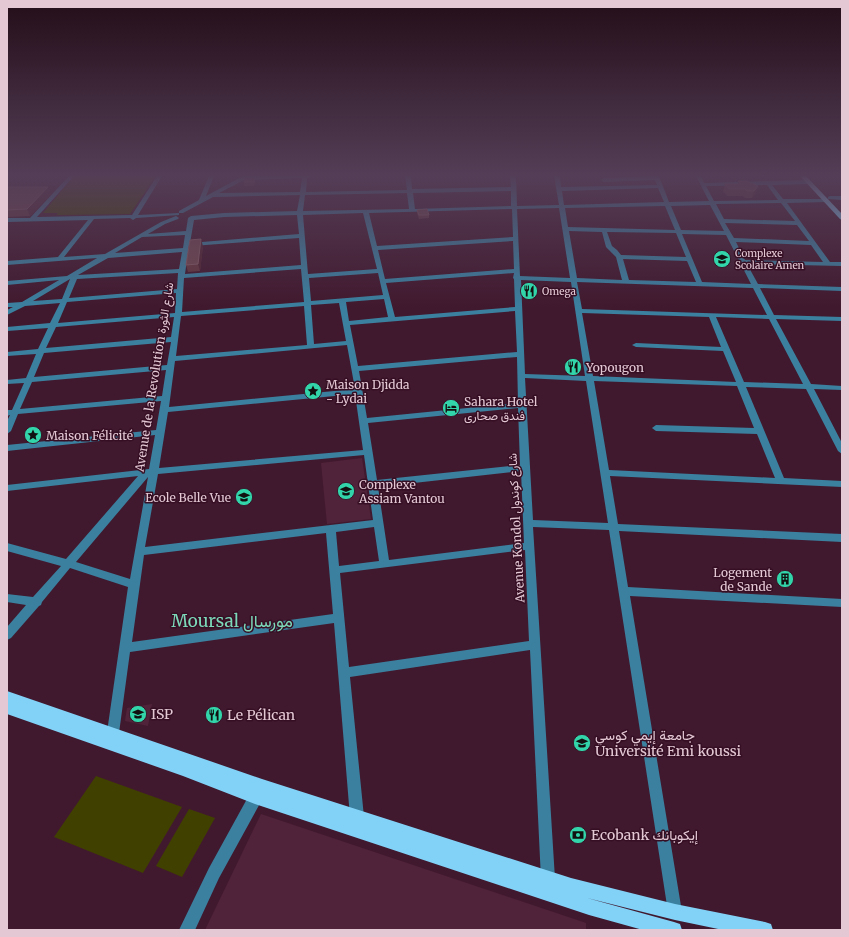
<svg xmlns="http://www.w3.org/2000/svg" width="849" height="937" font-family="Merriweather,Vazirmatn,serif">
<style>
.built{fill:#50233a}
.green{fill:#404000}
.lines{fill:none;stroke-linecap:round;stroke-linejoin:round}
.minor{fill:#3b809f;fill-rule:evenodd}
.major{fill:#82d2f8;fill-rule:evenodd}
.wall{fill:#64373f}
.shaded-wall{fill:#502432}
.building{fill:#71474f;stroke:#835b64}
.labels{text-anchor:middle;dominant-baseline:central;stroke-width:3;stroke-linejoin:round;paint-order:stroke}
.far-poi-label{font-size:10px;fill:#e4c9d5;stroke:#360f24;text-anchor:start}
.poi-label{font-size:12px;fill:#e4c9d5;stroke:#360f24;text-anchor:start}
.street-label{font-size:12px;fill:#e4c9d5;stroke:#360f24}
.near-poi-label{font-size:14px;fill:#e4c9d5;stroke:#360f24;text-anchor:start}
.near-quarter-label{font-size:17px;fill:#7cd8b9;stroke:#360f24}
</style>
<rect width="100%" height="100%" fill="#41192e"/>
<g class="built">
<path d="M362 458 371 519 327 524 321 463Z"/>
<path d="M152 704 148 726 125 721 127 708Z"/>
<path d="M261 814 586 923V930H205Z"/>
</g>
<g class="green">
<path d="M74 176H156L130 214 56 215 58 213H43Z"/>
<path d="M96 776 182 807 143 873 54 837Z"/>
<path d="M189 809 215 818 182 877 156 866Z"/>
</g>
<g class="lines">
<g class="minor">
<path d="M69 176H74L37 217 132 215 157 176H162L138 215 179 213V211L199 200 209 176H214L206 196 243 176H312L307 178 306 192 407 190 405 176H411L412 189 511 187 510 176H516L517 206 559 205 554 176H560L561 187 657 185 655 180 604 182 601 180 604 178 659 176 669 202 709 201 696 176H701L704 183 809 180 812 182 809 184 772 185 783 199H828V197L830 196H842V200L828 199V201L826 202 787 203 830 262H842V266L747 264 758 284 842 287V291L760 288 774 315 842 317V321L776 319 811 384 842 386V390L814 389 842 443V454L838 451 806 389 746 387 784 478 842 481V487L610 476 618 524 842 534V542L619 531 628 587 842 599V607L630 596 682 912 680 917 675 919 670 917 668 912 609 530 533 527 555 879 553 884 548 886 543 884 541 879 530 650 350 677 364 817 362 822 357 824 352 822 350 817 334 623 130 652 119 733 114 742 110 744 106 742 104 738 107 732 128 587 70 568 42 602 41 605 39 606 11 638 7 640V627L26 605 7 602V594L33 597 61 566 7 551V543L66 559 138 476 7 491V485L149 469 155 435 7 451V445L156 430 161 401 18 414 11 431 7 434V421L10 415 7 416V410H12L24 383 7 384V380L26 378 36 354 7 356V352L38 349 48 328 7 331V327L50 323 60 303 25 306 7 315V310L13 307H7V303L22 302 59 280 7 285V281L67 276 97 258 7 265V261L58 257 88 220 7 222V218H30ZM302 178 300 192 219 193 244 180ZM767 185 778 200 714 201 706 186ZM658 188 664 202 564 205 562 191ZM511 191V206L415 209 413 193ZM407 193 409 209 303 211 305 195ZM300 195 297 211 224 213 191 216 188 218 186 231 148 234 165 224 178 219 179 218 176 216 161 222 105 254 64 257 94 219 130 218 133 220 136 218 179 215V213H183L213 197ZM781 203 795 221 724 219 716 204ZM710 205 724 231 681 230 671 206ZM665 206 675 230 568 227 565 208ZM559 208 570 278 520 276 517 209ZM512 209 513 237 377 246 369 213ZM363 213 377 269 308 274 303 215ZM297 215 299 234 190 243 194 220 224 217ZM725 223 797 225 809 241 734 238ZM569 231 602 232 606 247 616 257 622 280 577 278ZM607 232 676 233 686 257 621 255 617 250 612 246ZM682 234 726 235 751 284 702 282ZM185 235 183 248 115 253 142 237ZM299 238 301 265 185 274 189 245 192 246ZM513 241 514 269 385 279 378 250ZM736 242 811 245 823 262 745 260ZM182 252 179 269 78 275 108 258ZM623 259 687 261 696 282 629 280ZM301 269 304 302 182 312 184 278ZM178 273 177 289 69 298 77 279ZM378 273 383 295 311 301 309 278ZM514 273 513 278 514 279 515 307 395 317 386 283ZM70 279 62 299 33 301ZM521 280 571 282 585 376 525 374ZM577 282 753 288 767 315 582 309ZM176 293 175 313 58 323 67 302ZM384 299 388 317 349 321 346 302ZM339 303 346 341 314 344 311 305ZM304 306 307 345 176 356 181 316ZM515 311 517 352 358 366 350 325ZM582 313 709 317 721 347 636 343 632 345 636 347 723 351 736 382 593 376ZM174 317 171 337 46 348 56 327ZM716 317 769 319 803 384 744 382ZM171 342 167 365 34 377 44 353ZM347 345 355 389 169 407 175 361ZM517 357 518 403 367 418 359 371ZM166 370 162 396 20 409 32 382ZM525 378 586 381 608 523 533 520ZM594 381 737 386 754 428 656 425 652 428 656 431 757 434 775 478 609 470ZM355 394 363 450 159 468 168 412ZM518 408 520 465 377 480 368 423ZM364 455 373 520 145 547 158 474ZM521 471 524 543 389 560 378 487ZM148 477 130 579 76 562ZM374 527 379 561 339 566 336 532ZM326 533 333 614 132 642 144 555ZM525 550 529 641 349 667 340 573Z"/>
<path d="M258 786 263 788 265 793 263 798 219 878 195 930H179L209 868 253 788Z"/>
</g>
<g class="major">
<path d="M800 176H806L842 214V220L840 219Z"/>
<path d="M7 691 262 779 571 878 675 904 765 922 771 924 773 930H723L675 920 587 898 674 922 680 924 682 930H643L589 915 255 804 183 776 7 714Z"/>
</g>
</g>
<g class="wall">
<path d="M255 181 254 186H244V182Z"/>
<path d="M738 181 758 186 756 193 752 198H745L743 196H727L723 191 725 184H738Z"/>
<path d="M7 187 51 194 30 216 7 217Z"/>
<path d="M417 210 429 215V218L419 219 417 213Z"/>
<path d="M203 246 200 271 188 272 186 265Z"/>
<path d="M781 571 791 582 790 584H784L780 574Z"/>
</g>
<g class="shaded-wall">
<path d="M758 186 756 193 752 198 754 191Z"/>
<path d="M48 187 51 194 30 216 27 209Z"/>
<path d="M201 239 203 246 200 271 198 264Z"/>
</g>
<g class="building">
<path d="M246 178H255L254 182H244Z"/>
<path d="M738 181H746L758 186 754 191H747L745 189H729L725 184H741Z"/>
<path d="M7 187H48L27 209 7 210Z"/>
<path d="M427 209 429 215H419L417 210Z"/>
<path d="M201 239 198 264 186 265 190 240Z"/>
<path d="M781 571 787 572 791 582H786Z"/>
</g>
<linearGradient id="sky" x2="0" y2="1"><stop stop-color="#240e19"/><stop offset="0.57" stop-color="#543e57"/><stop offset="1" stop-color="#543e57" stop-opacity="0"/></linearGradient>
<rect width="849" height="307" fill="url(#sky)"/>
<defs>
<symbol id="school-disc" viewBox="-11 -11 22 22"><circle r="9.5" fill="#32d4a9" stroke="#360f24"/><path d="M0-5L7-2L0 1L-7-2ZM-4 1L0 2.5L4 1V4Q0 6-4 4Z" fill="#111"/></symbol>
<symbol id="restaurant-disc" viewBox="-11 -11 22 22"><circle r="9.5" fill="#32d4a9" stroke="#360f24"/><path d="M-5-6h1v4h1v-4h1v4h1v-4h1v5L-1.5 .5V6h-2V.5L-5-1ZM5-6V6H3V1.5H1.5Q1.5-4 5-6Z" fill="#111"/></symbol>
<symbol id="sight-disc" viewBox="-11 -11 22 22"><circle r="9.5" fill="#32d4a9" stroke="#360f24"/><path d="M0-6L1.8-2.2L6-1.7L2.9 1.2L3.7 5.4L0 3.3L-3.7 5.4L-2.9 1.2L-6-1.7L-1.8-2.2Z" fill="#111"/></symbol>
<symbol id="hotel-disc" viewBox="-11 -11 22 22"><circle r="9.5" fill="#32d4a9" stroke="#360f24"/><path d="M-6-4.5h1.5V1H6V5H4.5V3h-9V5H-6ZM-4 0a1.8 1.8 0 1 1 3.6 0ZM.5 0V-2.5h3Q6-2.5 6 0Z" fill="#111"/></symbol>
<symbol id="building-disc" viewBox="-11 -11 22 22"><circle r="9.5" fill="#32d4a9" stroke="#360f24"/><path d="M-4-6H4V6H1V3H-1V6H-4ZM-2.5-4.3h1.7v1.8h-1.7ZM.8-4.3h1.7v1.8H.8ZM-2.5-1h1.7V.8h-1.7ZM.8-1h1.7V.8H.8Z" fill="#111"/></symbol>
<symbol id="university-disc" viewBox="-11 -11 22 22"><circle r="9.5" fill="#32d4a9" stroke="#360f24"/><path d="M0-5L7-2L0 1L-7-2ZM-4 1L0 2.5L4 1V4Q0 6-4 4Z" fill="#111"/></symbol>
<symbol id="bank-disc" viewBox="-11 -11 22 22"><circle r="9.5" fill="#32d4a9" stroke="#360f24"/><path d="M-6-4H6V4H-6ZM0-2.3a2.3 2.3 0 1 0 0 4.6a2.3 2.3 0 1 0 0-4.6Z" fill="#111"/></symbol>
</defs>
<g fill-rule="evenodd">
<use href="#school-disc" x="712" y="249" width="20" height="20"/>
<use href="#restaurant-disc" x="519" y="281" width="20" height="20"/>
<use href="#restaurant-disc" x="563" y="357" width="20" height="20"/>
<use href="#sight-disc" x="303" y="381" width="20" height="20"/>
<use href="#hotel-disc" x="441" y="398" width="20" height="20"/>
<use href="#sight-disc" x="23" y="425" width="20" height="20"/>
<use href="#school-disc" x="336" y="481" width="20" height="20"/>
<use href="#school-disc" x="234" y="487" width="20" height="20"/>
<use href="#building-disc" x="775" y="569" width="20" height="20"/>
<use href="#university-disc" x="128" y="704" width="20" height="20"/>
<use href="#restaurant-disc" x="204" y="705" width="20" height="20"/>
<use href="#school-disc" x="572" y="733" width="20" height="20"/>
<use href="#bank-disc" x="568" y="825" width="20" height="20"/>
</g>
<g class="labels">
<g class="far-poi-label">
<text x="735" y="253">Complexe<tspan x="735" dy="12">Scolaire Amen</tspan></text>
<text x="542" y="291">Omega</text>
</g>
<g class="poi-label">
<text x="586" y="367">Yopougon</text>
<text x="326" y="384">Maison Djidda<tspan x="326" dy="14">- Lydai</tspan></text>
<text x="464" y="401">Sahara Hotel<tspan x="464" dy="14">فندق صحارى</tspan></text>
<text x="46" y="435">Maison Félicité</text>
<text x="359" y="484">Complexe<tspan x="359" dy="14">Assiam Vantou</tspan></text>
<text x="231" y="497" text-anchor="end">Ecole Belle Vue</text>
<text x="772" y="572" text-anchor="end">Logement<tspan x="772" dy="14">de Sande</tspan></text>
</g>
<g class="street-label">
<text transform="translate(154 377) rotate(-81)">Avenue de la Revolution شارع الثورة</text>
<text transform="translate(516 528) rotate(-93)">Avenue Kondol شارع كوندول</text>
</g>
<g class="near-poi-label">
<text x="151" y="714">ISP</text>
<text x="227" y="715">Le Pélican</text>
<text x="595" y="735">جامعة إيمي كوسي<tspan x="595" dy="16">Université Emi koussi</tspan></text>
<text x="591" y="835">Ecobank إيكوبانك</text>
</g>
<g class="near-quarter-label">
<text x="232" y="621">Moursal مورسال</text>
</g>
</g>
<rect width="849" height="937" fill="none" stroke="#e4c9d5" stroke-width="16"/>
</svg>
